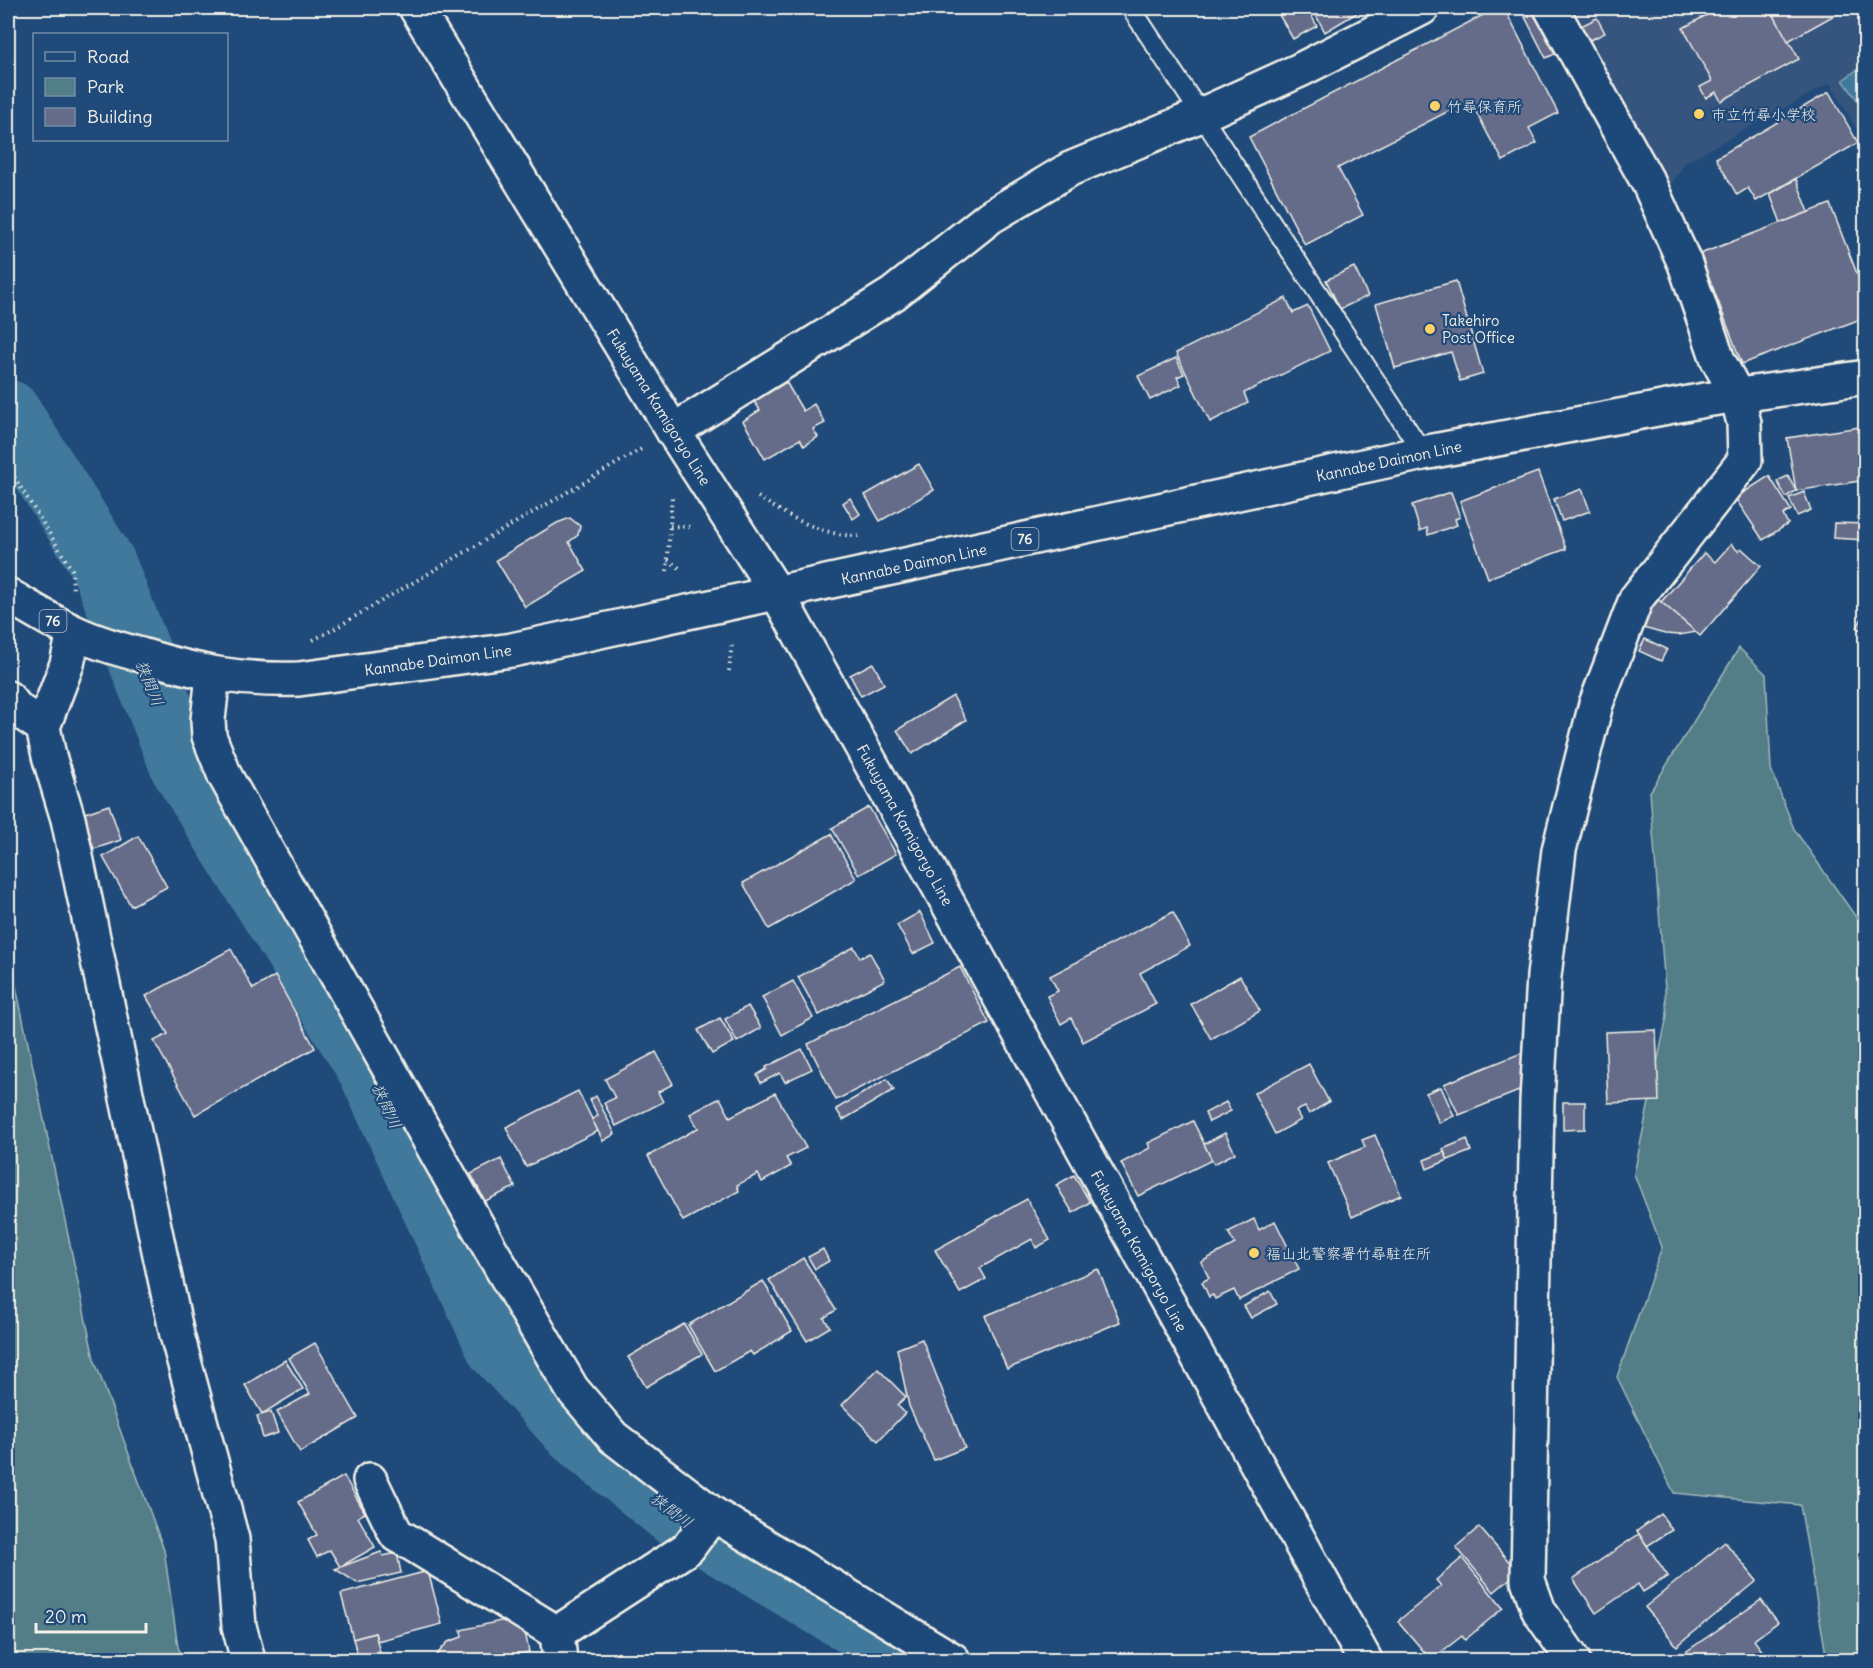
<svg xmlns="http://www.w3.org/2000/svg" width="1873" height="1668" font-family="Delius,'Klee One',sans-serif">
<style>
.built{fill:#34547f}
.green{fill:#527e87;stroke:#a3b8b8;stroke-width:1.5}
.water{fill:#41799b;stroke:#89a9ba;stroke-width:1.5}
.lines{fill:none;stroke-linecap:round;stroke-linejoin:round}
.river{stroke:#41799b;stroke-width:66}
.building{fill:#656c8a;stroke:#f4f1e8;stroke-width:1.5}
.lane-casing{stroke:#f4f1e8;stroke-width:22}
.street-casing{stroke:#f4f1e8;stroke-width:38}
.secondary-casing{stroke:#f4f1e8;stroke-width:38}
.primary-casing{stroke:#f4f1e8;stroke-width:38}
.path{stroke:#f4f1e8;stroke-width:4;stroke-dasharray:1.5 4.5;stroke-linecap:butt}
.lane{stroke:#1f4a7a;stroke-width:18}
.street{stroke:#1f4a7a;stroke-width:33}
.secondary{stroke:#1f4a7a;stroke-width:33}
.primary{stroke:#1f4a7a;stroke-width:33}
.poi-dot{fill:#ffd166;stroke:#1f4a7a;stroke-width:2}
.labels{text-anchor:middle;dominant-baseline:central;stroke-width:4.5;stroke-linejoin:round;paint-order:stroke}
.shield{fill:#1f4a7a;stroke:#b4bfc7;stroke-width:1.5}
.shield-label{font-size:14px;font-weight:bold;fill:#f4f1e8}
.poi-label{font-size:15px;fill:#f4f1e8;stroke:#1f4a7a;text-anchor:start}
.street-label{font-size:15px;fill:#f4f1e8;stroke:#1f4a7a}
.water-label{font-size:16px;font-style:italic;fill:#d9dfdc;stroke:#1f4a7a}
</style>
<rect width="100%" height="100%" fill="#1f4a7a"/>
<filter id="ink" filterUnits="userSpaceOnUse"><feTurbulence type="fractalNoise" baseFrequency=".0167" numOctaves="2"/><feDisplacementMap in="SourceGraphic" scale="12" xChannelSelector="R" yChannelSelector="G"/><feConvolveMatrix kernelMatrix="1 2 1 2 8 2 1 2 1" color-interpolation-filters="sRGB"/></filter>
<g filter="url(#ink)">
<path class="built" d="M1563 8H1865V144L1830 83 1686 162 1666 192Z"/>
<g class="green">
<path d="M1739 648 1766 674 1771 769 1794 829 1858 920 1865 947V1660H1827L1800 1505 1674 1493 1617 1377 1662 1247 1634 1174 1667 1016 1650 792Z"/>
<path d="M8 948 94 1359 164 1550 178 1647 183 1660H8Z"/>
</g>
<path class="water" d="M1865 64V111L1843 80Z"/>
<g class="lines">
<path class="river" d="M8 413 103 564 183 766 369 1066 499 1347 578 1434 682 1519 917 1660"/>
</g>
<g class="building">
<path d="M1275 8H1307L1317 26 1293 39Z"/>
<path d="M1312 8H1358L1360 11 1325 32Z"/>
<path d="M1376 8H1393L1373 20 1368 12Z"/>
<path d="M1487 8H1504L1558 113 1529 128 1537 143 1503 161 1495 146H1494L1470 100 1338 168 1363 215 1305 245 1249 137 1489 12Z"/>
<path d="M1524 8H1531L1555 54 1546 58 1525 17 1529 16Z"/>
<path d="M1719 8H1770L1799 59 1721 101 1716 92 1706 98 1700 87 1712 81 1683 28Z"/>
<path d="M1770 8H1847L1788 41Z"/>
<path d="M1597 18 1605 33 1586 42 1579 27Z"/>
<path d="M1829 92 1858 143 1756 201 1748 188 1737 195 1716 158Z"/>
<path d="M1796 179 1809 212 1781 223 1770 194Z"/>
<path d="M1830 204 1866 297V317L1742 364 1700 254Z"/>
<path d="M1354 267 1368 296 1340 309 1326 280Z"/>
<path d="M1456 281 1483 374 1460 381 1451 352 1395 368 1376 304Z"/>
<path d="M1286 298 1293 313 1308 306 1330 351 1244 393 1248 403 1210 422 1176 353Z"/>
<path d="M1176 358 1184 374 1177 377 1181 385 1150 400 1138 376Z"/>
<path d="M786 382 803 411 814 404 825 423 813 429 818 437 804 446 800 439 765 459 743 421 760 410 754 401Z"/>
<path d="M1866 426V480L1796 491 1787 438Z"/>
<path d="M919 464 934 490 880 521 865 495Z"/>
<path d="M1538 472 1566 549 1488 578 1460 501Z"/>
<path d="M1769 476 1791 510 1783 515 1788 524 1763 540 1735 498Z"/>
<path d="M1788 476 1796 491 1786 497 1777 481Z"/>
<path d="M1582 489 1590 511 1562 521 1554 499Z"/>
<path d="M1451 492 1460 517 1455 519 1457 525 1428 535 1427 528 1420 531 1412 505Z"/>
<path d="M1804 492 1811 510 1797 516 1789 498Z"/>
<path d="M850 498 860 514 853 519 843 503Z"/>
<path d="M570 518 580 526 578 535 569 542 586 571 525 607 496 560 557 523Z"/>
<path d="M1834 523 1866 524V540L1833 538Z"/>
<path d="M1731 544 1738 551 1741 548 1761 566 1700 636 1661 602 1704 553 1715 562Z"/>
<path d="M1655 597 1661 602 1696 632 1679 635 1665 634 1643 628Z"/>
<path d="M1866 610V632L1857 628Z"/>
<path d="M1645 639 1667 649 1661 661 1639 651Z"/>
<path d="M873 663 884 684 861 696 850 675Z"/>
<path d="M953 696 966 720 912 754 897 730Z"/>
<path d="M71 764 77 780 70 783 65 766Z"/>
<path d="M109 805 121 840 94 849 82 814Z"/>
<path d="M869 807 896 854 859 875 832 828Z"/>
<path d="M831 834 856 879 769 929 743 883Z"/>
<path d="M138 836 167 887 131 906 103 857Z"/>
<path d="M920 912 935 943 913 954 897 925Z"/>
<path d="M1173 912 1190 946 1140 973 1156 1004 1083 1042 1071 1018 1061 1024 1047 996 1058 991 1050 976Z"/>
<path d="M854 947 860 958 870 953 885 980 819 1015 798 977Z"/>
<path d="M231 949 253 989 275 976 315 1048 195 1115 154 1041 168 1034 146 996Z"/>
<path d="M960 967 989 1023 836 1100 808 1044Z"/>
<path d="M1240 976 1260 1011 1211 1039 1191 1004Z"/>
<path d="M793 981 813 1018 782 1035 762 997Z"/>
<path d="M748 1006 761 1028 737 1042 725 1019Z"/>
<path d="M720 1018 734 1042 712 1054 698 1030Z"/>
<path d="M1656 1030 1659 1101 1608 1103 1605 1032Z"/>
<path d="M802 1049 812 1069 785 1082 780 1073 761 1083 757 1075 767 1069 766 1067Z"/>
<path d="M656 1052 673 1084 658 1092 663 1102 616 1126 604 1103 615 1098 605 1079Z"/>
<path d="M1524 1052V1089L1459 1115 1444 1084Z"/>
<path d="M1309 1064 1329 1102 1309 1114 1305 1107 1296 1111 1301 1120 1275 1134 1254 1093Z"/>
<path d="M887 1079 894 1090 843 1120 836 1109Z"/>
<path d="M1441 1087 1454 1116 1439 1123 1426 1093Z"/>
<path d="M578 1091 598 1131 526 1167 506 1127Z"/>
<path d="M775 1093 806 1148 786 1158 791 1166 762 1182 758 1174 737 1185 739 1191 683 1221 648 1156 698 1128 690 1114 720 1098 730 1117Z"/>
<path d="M596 1096 615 1134 603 1141 592 1119 598 1116 590 1100Z"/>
<path d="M1226 1102 1231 1111 1209 1122 1205 1113Z"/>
<path d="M1563 1102H1585V1129L1563 1130Z"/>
<path d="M1193 1121 1212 1160 1138 1196 1121 1163 1150 1148 1148 1143Z"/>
<path d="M1225 1133 1235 1153 1214 1164 1204 1144Z"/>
<path d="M1375 1135 1401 1195 1352 1217 1328 1163 1365 1147 1362 1140Z"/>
<path d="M1467 1139 1471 1151 1448 1160 1443 1149Z"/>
<path d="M1444 1152 1448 1160 1427 1169 1424 1160Z"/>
<path d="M501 1159 515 1187 485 1201 471 1174Z"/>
<path d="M1074 1175 1090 1202 1073 1213 1056 1185Z"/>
<path d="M1027 1199 1050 1240 1036 1248 1032 1239 980 1268 986 1279 960 1293 935 1250Z"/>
<path d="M1254 1219 1259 1230 1275 1221 1299 1269 1239 1300 1234 1290 1215 1299 1213 1295 1209 1297 1202 1282 1209 1278 1201 1262 1235 1244 1228 1232Z"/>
<path d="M823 1249 829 1261 815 1269 808 1257Z"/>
<path d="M803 1258 836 1310 824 1318 830 1327 807 1341 769 1280Z"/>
<path d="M1098 1269 1120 1322 1007 1369 985 1316Z"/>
<path d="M763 1281 792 1331 753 1355 750 1351 715 1371 688 1325Z"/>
<path d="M1270 1291 1277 1304 1251 1318 1244 1306Z"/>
<path d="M684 1324 702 1354 646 1387 628 1357Z"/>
<path d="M922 1339 965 1448 934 1460 909 1406 897 1349Z"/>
<path d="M315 1343 358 1418 300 1452 277 1412 310 1394 289 1358Z"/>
<path d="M285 1360 303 1389 262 1414 245 1385Z"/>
<path d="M878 1369 906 1397 897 1405 905 1413 878 1441 842 1405Z"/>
<path d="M271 1412 278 1433 263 1438 257 1416Z"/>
<path d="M344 1476 365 1513 358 1517 375 1547 340 1567 330 1550 317 1557 308 1540 317 1535 298 1502Z"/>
<path d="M1661 1514 1672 1530 1647 1546 1637 1531Z"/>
<path d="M1479 1527 1518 1572 1494 1592 1456 1547Z"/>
<path d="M1639 1534 1668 1576 1643 1592 1638 1584 1596 1613 1573 1579Z"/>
<path d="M1725 1542 1757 1581 1677 1646 1645 1607Z"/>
<path d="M381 1552 383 1556 397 1553 401 1573 357 1583 335 1569Z"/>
<path d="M1462 1558 1503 1608 1465 1640 1462 1636 1431 1660 1398 1621 1441 1586 1436 1580Z"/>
<path d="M428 1571 442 1624 377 1641 375 1633 353 1639 341 1594Z"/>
<path d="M1761 1600 1778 1622 1754 1640 1769 1660H1674Z"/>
<path d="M522 1616 529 1652 493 1660H432L448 1642 462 1637 461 1630Z"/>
<path d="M375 1633 382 1660H359L353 1639Z"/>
<path d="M748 1654 754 1660H739Z"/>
</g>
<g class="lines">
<defs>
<path id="lane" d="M1131 8 1423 453"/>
<g id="street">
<path d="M1551 8 1649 184 1685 264 1718 360 1737 395 1744 423 1745 460 1636 599 1596 704 1559 850 1544 976 1537 1101 1528 1580 1539 1611 1573 1660"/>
<path d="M673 431 893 294 990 217 1070 169 1201 115 1300 70 1422 8"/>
<path d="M74 633 67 664 43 727 49 756 68 819 177 1335 232 1539 239 1626 248 1660"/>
<path d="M213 675 208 720 209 736 225 776 491 1250 572 1389 613 1437 713 1514 953 1660"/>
<path d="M8 698 18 710 43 727"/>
<path d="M370 1480 396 1534 557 1633"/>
<path d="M560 1660 557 1633 688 1548 713 1514"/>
</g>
<path id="secondary" d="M416 8 673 431 777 593 1365 1660"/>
<path id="primary" d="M8 595C30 608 52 622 76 633 97 643 119 649 141 655 197 672 239 681 299 679L512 650 1423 453 1705 400 1866 377"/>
</defs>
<use href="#lane" class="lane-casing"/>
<use href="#street" class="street-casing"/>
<use href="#secondary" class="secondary-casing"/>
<use href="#primary" class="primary-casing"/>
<g class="path">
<path d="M8 467 72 570 73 592"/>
<path d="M758 497C789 517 824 537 862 536"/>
<path d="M670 526 692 527"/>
<path d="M668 560 681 569"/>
<path d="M667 571 672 495"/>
<path d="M313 640 332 630 643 448"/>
<path d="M729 671 732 642"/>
</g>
<use href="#lane" class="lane"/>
<use href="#street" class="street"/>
<use href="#secondary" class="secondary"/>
<use href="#primary" class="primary"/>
</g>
</g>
<g class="poi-dot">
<circle cx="1435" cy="106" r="6"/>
<circle cx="1699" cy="114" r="6"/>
<circle cx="1430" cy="329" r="6"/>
<circle cx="1254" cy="1253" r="6"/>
</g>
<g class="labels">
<g class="shield">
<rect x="1011.5" y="528" width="27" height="22" rx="4.5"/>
<rect x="39.5" y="610" width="27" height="22" rx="4.5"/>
</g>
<g class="shield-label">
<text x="1025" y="539">76</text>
<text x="53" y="621">76</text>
</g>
<g class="poi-label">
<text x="1447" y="106">竹尋保育所</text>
<text x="1711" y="114">市立竹尋小学校</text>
<text x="1442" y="320">Takehiro<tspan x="1442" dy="17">Post Office</tspan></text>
<text x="1266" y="1253">福山北警察署竹尋駐在所</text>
</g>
<g class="street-label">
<text transform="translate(659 407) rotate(58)">Fukuyama Kamigoryo Line</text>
<text transform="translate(1389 461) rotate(-12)">Kannabe Daimon Line</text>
<text transform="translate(914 564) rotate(-12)">Kannabe Daimon Line</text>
<text transform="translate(438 660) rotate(-8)">Kannabe Daimon Line</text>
<text transform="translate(905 825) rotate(61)">Fukuyama Kamigoryo Line</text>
<text transform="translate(1139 1251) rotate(61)">Fukuyama Kamigoryo Line</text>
</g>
<g class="water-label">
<text transform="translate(150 683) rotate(68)">狭間川</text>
<text transform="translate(387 1106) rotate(65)">狭間川</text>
<text transform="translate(672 1510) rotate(37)">狭間川</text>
</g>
</g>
<rect width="1873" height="1668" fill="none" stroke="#1f4a7a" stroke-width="30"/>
<rect x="15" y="15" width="1843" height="1638" fill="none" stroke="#f4f1e8" stroke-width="2" filter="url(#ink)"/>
<rect x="33" y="33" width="195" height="108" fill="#1f4a7a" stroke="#748da6" stroke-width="1.5"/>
<rect x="45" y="52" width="30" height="9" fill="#1f4a7a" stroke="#748da6" stroke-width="1.5"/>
<text x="87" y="63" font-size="18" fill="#f4f1e8">Road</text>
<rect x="45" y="78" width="30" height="18" fill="#527e87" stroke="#748da6" stroke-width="1.5"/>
<text x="87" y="93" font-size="18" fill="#f4f1e8">Park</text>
<rect x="45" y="108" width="30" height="18" fill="#656c8a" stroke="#748da6" stroke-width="1.5"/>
<text x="87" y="123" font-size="18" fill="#f4f1e8">Building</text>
<path d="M36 1623v9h110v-9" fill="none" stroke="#f4f1e8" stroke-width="3"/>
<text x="45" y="1623" font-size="18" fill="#f4f1e8" stroke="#1f4a7a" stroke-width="4.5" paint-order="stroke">20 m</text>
</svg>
